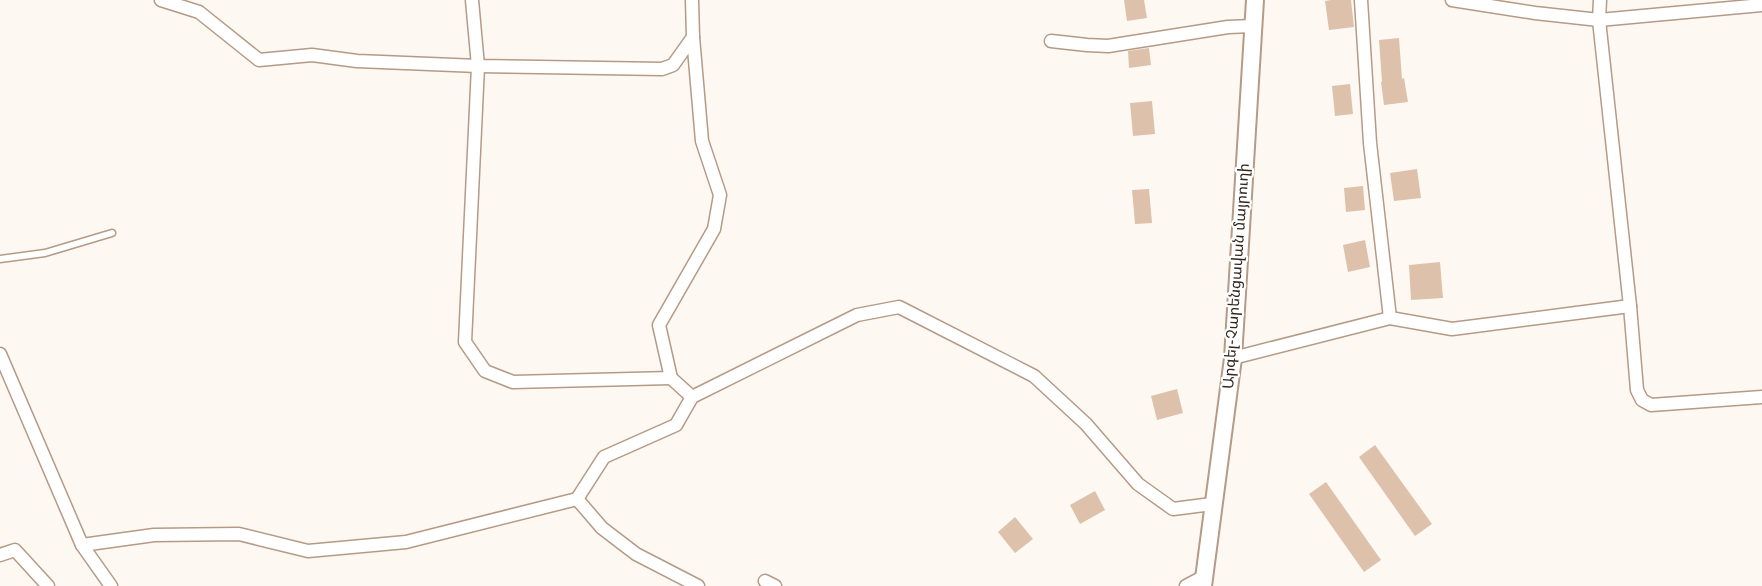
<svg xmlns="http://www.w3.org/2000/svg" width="1762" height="586" font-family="'Varela Round','Noto Sans Armenian',sans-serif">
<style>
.building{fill:#ddc1ab}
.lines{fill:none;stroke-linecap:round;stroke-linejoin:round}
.service-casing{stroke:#b59a85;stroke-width:9}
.minor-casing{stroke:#b59a85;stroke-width:15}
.secondary-casing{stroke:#b59a85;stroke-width:20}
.service{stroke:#fff;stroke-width:6}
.minor{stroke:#fff;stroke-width:12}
.secondary{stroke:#fff;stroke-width:16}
.labels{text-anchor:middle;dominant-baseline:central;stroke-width:4.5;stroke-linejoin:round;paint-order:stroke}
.street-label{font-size:15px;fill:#30261d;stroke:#fff}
</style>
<rect width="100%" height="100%" fill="#fef8f3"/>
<g class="building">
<path d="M1124 0H1144L1147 18 1127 21Z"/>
<path d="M1331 0H1351L1354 27 1329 30 1325 1Z"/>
<path d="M1399 38 1402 79 1404 78 1408 102 1384 105 1381 82H1382L1379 40Z"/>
<path d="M1149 48 1151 65 1129 68 1128 51Z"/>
<path d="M1350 84 1353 114 1335 116 1332 86Z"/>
<path d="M1152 101 1155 134 1133 136 1130 103Z"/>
<path d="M1417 169 1421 198 1394 201 1390 173Z"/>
<path d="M1363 186 1365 210 1346 212 1344 188Z"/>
<path d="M1149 189 1152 223 1135 224 1132 190Z"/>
<path d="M1365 240 1370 267 1348 272 1343 245Z"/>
<path d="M1440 262 1443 298 1411 300 1409 265Z"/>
<path d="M1177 389 1183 413 1157 420 1151 396Z"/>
<path d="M1375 445 1432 524 1415 536 1359 457Z"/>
<path d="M1326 482 1381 560 1364 572 1309 494Z"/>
<path d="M1095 491 1105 510 1080 524 1070 505Z"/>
<path d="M1015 517 1033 539 1015 553 998 532Z"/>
</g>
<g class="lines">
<defs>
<path id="service" d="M0 259 45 253 112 233"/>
<g id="minor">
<path d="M161 0 199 12 259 60 312 55 357 61 478 66 662 69 673 65 693 37"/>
<path d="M472 0 478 66 465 342 485 371 513 382 671 378"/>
<path d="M1361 0 1370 143 1390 318"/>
<path d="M1452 0 1535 13 1599 20 1762 5"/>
<path d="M1600 0 1599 20 1630 306 1637 390 1642 400 1651 405 1762 397"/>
<path d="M1051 41 1087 45 1108 46 1228 27 1253 26"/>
<path d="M0 354 82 545 111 586"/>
<path d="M1233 358 1390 318 1452 329 1630 306"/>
<path d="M692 397 671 378 659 325 714 229 720 195 702 141 693 37 692 0"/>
<path d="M577 499 602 528 636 554 698 586"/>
<path d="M82 545 154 535 239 534 308 551 406 542 577 499 604 457 676 425 692 397 857 315 899 307 1034 376 1086 424 1138 484 1173 509 1212 504"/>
<path d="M0 555 15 550 48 586"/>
<path d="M765 581 775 586"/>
<path d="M1186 586 1203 577"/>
</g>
<path id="secondary" d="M1203 586 1233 358 1255 0"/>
</defs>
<use href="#service" class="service-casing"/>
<use href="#minor" class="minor-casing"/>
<use href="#secondary" class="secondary-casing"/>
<use href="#service" class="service"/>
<use href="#minor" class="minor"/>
<use href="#secondary" class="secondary"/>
</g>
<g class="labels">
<g class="street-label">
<text transform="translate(1236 276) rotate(-86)">Արգել-Չարենցավան մայրուղի</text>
</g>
</g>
</svg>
